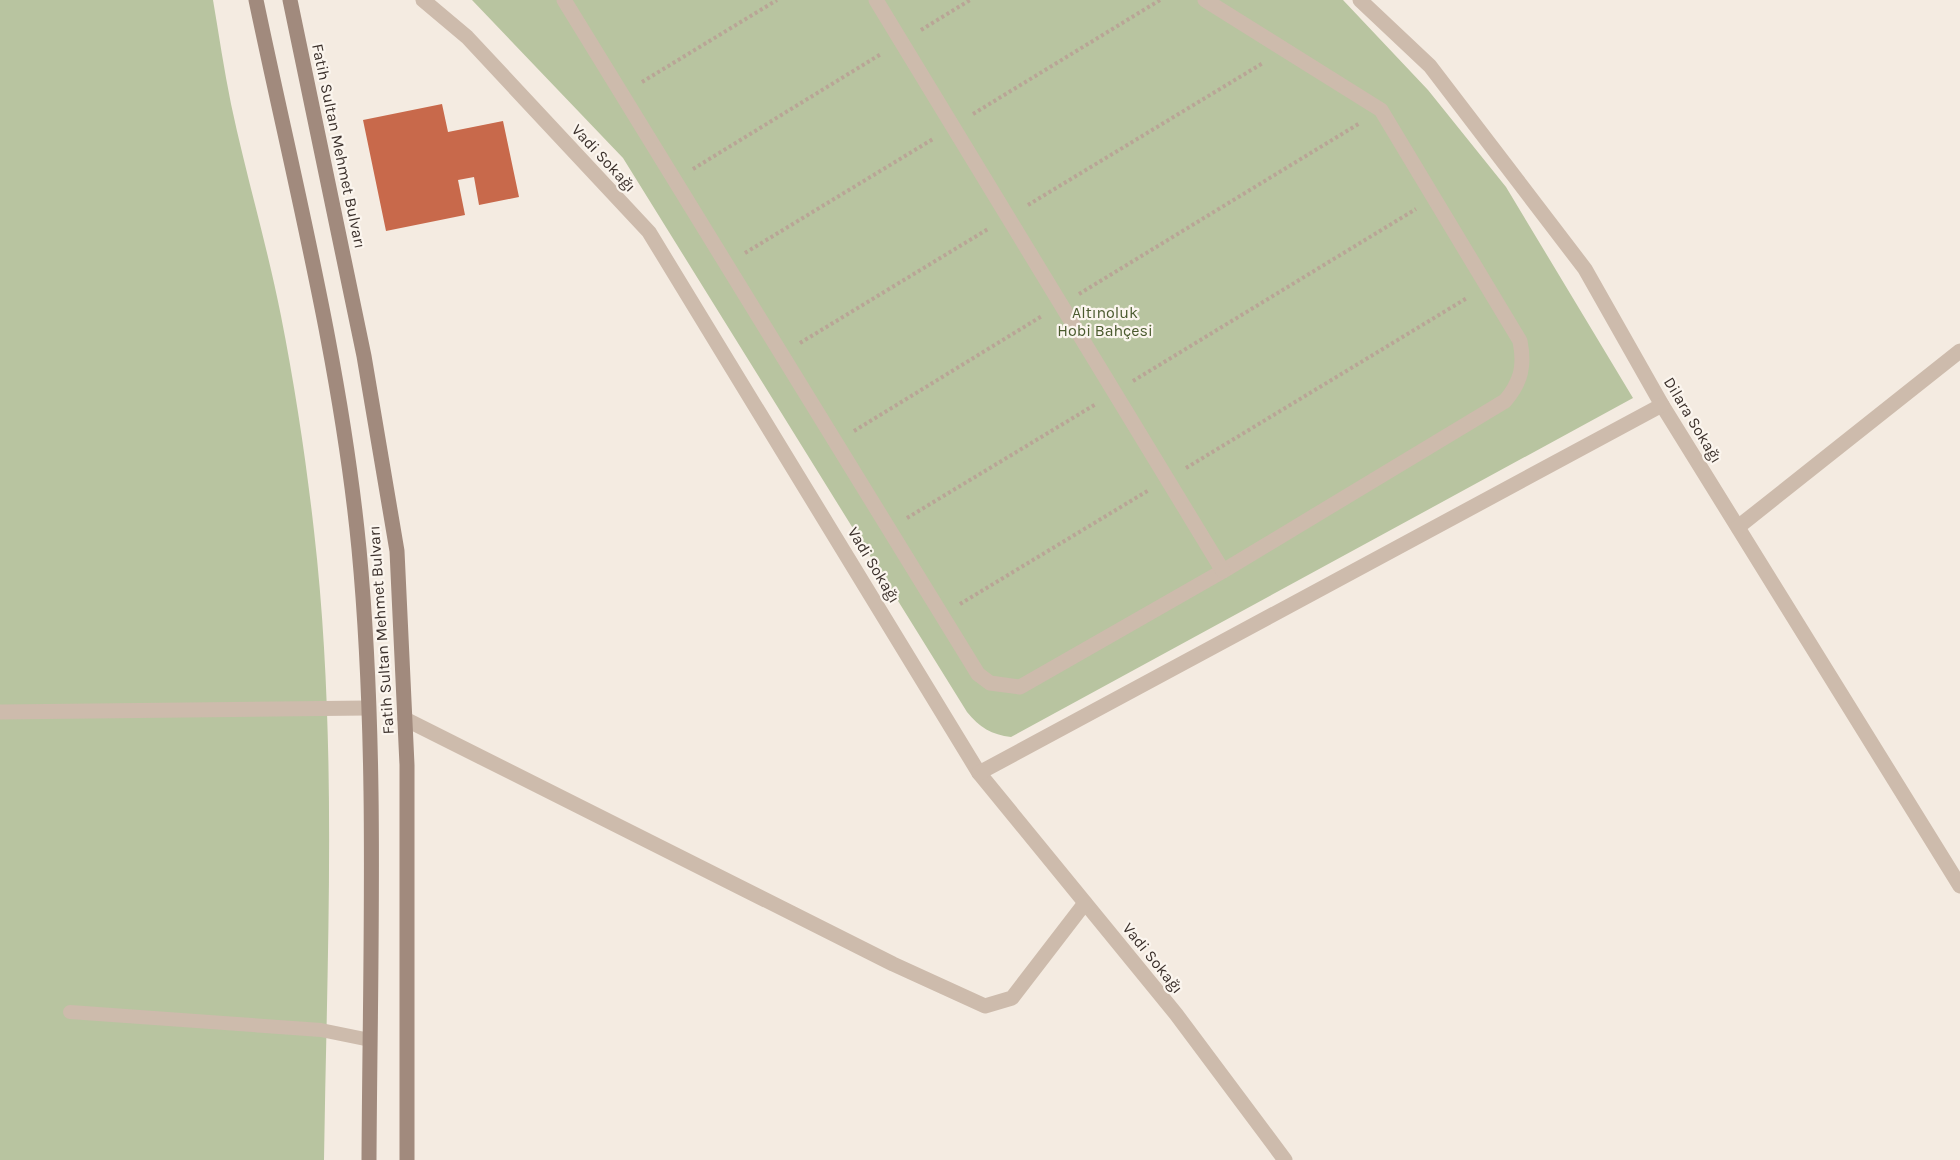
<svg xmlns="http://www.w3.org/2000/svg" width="1960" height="1160" font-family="Karla,sans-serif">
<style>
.green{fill:#b8c4a0}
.building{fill:#c8694b}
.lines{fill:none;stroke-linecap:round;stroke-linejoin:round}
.path{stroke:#b9a596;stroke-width:4;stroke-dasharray:3 3;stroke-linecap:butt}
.service{stroke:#cdbbac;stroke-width:14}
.minor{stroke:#cdbbac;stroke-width:15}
.secondary{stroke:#a18a7d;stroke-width:15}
.labels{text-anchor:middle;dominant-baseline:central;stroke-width:4.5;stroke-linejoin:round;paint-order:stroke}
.street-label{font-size:16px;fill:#3b302b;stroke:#fbf5ee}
.park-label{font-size:16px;fill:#4a5a2e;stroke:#fbf5ee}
</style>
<rect width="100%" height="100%" fill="#f4ebe1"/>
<g class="green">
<path d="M0 0H213C219 35 224 70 231 104 246 175 267 245 281 316 295 387 306 459 314 531 338 740 327 950 324 1160H0Z"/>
<path d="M472 0H1343L1428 90 1506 187 1633 398 1011 737C992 735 979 727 967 712L623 158Z"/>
</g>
<path class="building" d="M442 104 448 132 503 121 519 197 479 205 474 177 458 180 465 215 386 231 363 120Z"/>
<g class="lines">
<g class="path">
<path d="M921 30 970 0"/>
<path d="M642 82 777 0"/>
<path d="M973 114 1160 0"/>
<path d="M693 169 881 54"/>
<path d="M1028 205 1263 63"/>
<path d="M745 253 933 139"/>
<path d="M1079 294 1360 123"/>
<path d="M800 343 988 229"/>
<path d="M1133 381 1416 209"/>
<path d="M854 431 1042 316"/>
<path d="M1186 468 1467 298"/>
<path d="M907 518 1096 404"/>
<path d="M960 604 1149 490"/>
</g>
<path class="service" d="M70 1012 321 1030 370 1040"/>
<g class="minor">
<path d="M423 0 467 37 649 232 979 773 1176 1014 1285 1160"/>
<path d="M564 0 978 674 990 683 1020 687 1223 571 1505 401C1521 382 1525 366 1520 341L1381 110 1205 0"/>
<path d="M876 0 1223 571"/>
<path d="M1360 0 1430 66 1585 269 1662 405 1960 886"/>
<path d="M1738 527 1960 351"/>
<path d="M0 712 367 708"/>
<path d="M405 719 893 964 985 1006 1012 998 1085 903"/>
<path d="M979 773 1662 405"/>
</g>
<g class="secondary">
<path d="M256 0C294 182 341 363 359 549 378 751 370 957 369 1160"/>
<path d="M290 0 364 356 397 551 407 765V1160"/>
</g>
</g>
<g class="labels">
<g class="street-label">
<text transform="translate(339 146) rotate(78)">Fatih Sultan Mehmet Bulvarı</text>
<text transform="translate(604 158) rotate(47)">Vadi Sokağı</text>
<text transform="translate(1693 420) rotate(59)">Dilara Sokağı</text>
<text transform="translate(874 565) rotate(59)">Vadi Sokağı</text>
<text transform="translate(381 630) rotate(-94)">Fatih Sultan Mehmet Bulvarı</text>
<text transform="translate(1153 958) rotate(51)">Vadi Sokağı</text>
</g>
<g class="park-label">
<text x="1105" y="312">Altınoluk<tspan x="1105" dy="18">Hobi Bahçesi</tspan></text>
</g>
</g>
</svg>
